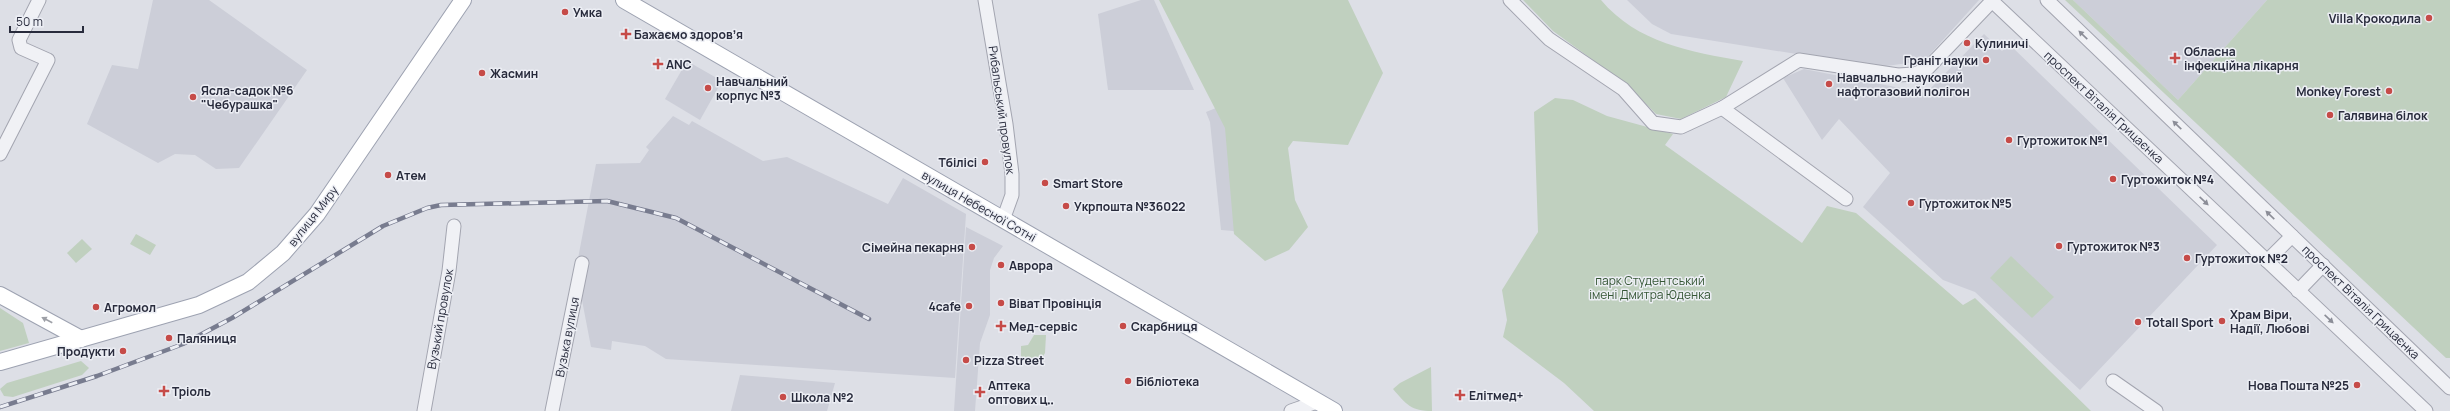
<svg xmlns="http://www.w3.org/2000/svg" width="2450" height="411" font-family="Manrope,sans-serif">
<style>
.built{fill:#ccced8}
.green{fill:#c0d0bf}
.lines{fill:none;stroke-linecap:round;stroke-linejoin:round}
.minor-casing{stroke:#a3a5b0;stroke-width:15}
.major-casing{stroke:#9da2b1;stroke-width:18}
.minor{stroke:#f0f1f5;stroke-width:13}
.major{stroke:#fff;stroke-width:16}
.rail-casing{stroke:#787c8f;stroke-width:4.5}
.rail{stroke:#eceef4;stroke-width:3;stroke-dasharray:9;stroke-linecap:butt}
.oneway{fill:#8c8e98}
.oneway2{fill:#9ea0a7}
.poi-dot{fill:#c64b48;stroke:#eceef4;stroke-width:1.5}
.labels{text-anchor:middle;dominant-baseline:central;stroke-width:3;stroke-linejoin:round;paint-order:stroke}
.poi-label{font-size:12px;font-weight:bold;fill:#282b3c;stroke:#eceef4;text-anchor:start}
.street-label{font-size:12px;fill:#282b3c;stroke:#eceef4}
.park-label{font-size:12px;fill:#365736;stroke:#eceef4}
</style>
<rect width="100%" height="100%" fill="#dddfe6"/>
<g class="built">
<path d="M153 0H209L307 70 239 168 216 169 195 155 175 154 158 163 87 124 112 65 138 69Z"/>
<path d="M1141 0H1154L1194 90H1108L1098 14Z"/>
<path d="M1627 0H1979L1924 61 1878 67 1671 34 1652 24Z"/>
<path d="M2073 0H2267L2178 100Z"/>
<path d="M1984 34 2002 51 2009 44 2217 245 2080 390 1975 292 1943 280 1863 207 1890 173 1839 119 1822 140 1783 78 1804 69 1926 93Z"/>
<path d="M687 61 722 81 700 120 665 99Z"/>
<path d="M1226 104 1251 240 1233 231 1221 230 1210 122 1206 112Z"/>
<path d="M673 116 689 125 692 121 763 161 787 157 888 204 903 178 966 214 955 378 666 359 645 346 612 341 611 350 591 347 576 269 596 164 640 163 649 150 646 147Z"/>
<path d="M966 227 1003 246 994 258 990 270V315L980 343 975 411H954Z"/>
<path d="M740 375 835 383 827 411H731Z"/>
</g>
<g class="green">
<path d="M1159 0H1348L1383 73 1348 145 1293 141 1288 148 1295 200 1308 227 1289 250 1265 261 1234 234 1225 128Z"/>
<path d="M1523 0H1601C1637 43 1691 52 1743 61L1726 97 1681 119 1656 114 1626 84 1553 31Z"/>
<path d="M2065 0H2073L2178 100 2267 0H2450V358H2446Z"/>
<path d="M1555 98 1573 100 1607 116 1673 134 1665 145 1802 243 1827 206 1856 213 1963 305 1975 298 2091 411H1594L1564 383 1503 337 1507 320 1502 290 1538 232 1534 112Z"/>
<path d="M136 234 156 245 150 255 130 244Z"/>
<path d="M82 239 92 249 76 263 67 253Z"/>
<path d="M2011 256 2054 297 2032 318 1990 278Z"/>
<path d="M0 308 23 323 29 343 0 351Z"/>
<path d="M1034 335H1046L1045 353 1037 366 1021 359V346L1028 345Z"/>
<path d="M81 361 89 368 82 375 13 397 4 396 0 389 7 383Z"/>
<path d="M1431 367 1432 411C1411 411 1407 405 1393 389L1400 383Z"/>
</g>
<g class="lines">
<defs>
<g id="minor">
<path d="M985 0 1006 124 1012 174V195L1003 220"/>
<path d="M1510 0 1549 39 1623 89 1653 123 1681 127 1722 108 1799 60 1898 75 1914 74 1927 69 1993 0"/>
<path d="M2047 0 2450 388"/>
<path d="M1992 1 2426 411"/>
<path d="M1722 108 1846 199"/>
<path d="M0 154 48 60 21 48 19 40 39 0"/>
<path d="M2267 261 2292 236"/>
<path d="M2298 291 2323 265"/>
<path d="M2113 381 2156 411"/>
<path d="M424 411 449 271 454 226"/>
<path d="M552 411 582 263"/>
<path d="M1291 411 1317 402"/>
</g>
<g id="major">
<path d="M624 0 1334 411"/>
<path d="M0 295 81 339"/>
<path d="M0 362 199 305 248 282 283 253 317 214 463 0"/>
</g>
</defs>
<use href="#minor" class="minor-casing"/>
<use href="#major" class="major-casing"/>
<use href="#minor" class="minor"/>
<use href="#major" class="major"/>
<defs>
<path id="rail" d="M0 407 97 376 183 344 232 318 383 226 427 208 441 205 607 201 676 218 869 319"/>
</defs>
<use href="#rail" class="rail-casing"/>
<use href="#rail" class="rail"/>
</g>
<defs><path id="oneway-solid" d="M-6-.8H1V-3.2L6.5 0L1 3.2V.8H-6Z"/></defs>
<g class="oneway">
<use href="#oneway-solid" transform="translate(2083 35) rotate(-136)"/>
<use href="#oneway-solid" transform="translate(2177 125) rotate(-136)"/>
<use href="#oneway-solid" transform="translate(2204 201) rotate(43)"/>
<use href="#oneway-solid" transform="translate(2270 215) rotate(-136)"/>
<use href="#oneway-solid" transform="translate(2329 319) rotate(43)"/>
</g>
<use class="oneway2" href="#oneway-solid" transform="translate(47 320) rotate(-152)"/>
<g class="poi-dot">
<circle cx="565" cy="12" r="4"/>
<circle cx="2429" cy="18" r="4"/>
<path d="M624 28h4v4h4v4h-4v4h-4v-4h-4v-4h4z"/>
<circle cx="1967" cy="43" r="4"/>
<path d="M2173 52h4v4h4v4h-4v4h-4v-4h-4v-4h4z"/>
<circle cx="1986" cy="60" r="4"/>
<path d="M656 58h4v4h4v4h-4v4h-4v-4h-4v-4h4z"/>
<circle cx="482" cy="73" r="4"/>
<circle cx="1829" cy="84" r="4"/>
<circle cx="708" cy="88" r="4"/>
<circle cx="2389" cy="91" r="4"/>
<circle cx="193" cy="97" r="4"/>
<circle cx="2330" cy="115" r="4"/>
<circle cx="2009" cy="140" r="4"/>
<circle cx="985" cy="162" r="4"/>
<circle cx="388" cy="175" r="4"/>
<circle cx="2113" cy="179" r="4"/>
<circle cx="1045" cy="183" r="4"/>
<circle cx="1911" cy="203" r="4"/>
<circle cx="1066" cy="206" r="4"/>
<circle cx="2059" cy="246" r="4"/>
<circle cx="972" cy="247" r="4"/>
<circle cx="2187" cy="258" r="4"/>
<circle cx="1001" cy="265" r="4"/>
<circle cx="1001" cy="303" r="4"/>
<circle cx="969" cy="306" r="4"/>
<circle cx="96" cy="307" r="4"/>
<circle cx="2222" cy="321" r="4"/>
<circle cx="2138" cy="322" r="4"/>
<path d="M999 320h4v4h4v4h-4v4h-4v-4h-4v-4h4z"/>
<circle cx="1123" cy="326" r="4"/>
<circle cx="169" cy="338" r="4"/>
<circle cx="123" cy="351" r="4"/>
<circle cx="966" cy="360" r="4"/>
<circle cx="1128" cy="381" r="4"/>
<circle cx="2357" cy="385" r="4"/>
<path d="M162 385h4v4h4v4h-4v4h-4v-4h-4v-4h4z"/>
<path d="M978 386h4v4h4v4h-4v4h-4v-4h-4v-4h4z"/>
<path d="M1458 389h4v4h4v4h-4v4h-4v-4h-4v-4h4z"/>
<circle cx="783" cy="397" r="4"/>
</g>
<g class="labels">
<g class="poi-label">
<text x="573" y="12">Умка</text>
<text x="2421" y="18" text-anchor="end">Villa Крокодила</text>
<text x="634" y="34">Бажаємо здоровʼя</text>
<text x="1975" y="43">Кулиничі</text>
<text x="2184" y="51">Обласна<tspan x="2184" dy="14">інфекційна лікарня</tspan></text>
<text x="1978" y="60" text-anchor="end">Граніт науки</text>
<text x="666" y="64">ANC</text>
<text x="490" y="73">Жасмин</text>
<text x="1837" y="77">Навчально-науковий<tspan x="1837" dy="14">нафтогазовий полігон</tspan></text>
<text x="716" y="81">Навчальний<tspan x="716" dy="14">корпус №3</tspan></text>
<text x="201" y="90">Ясла-садок №6<tspan x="201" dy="14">"Чебурашка"</tspan></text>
<text x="2381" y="91" text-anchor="end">Monkey Forest</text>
<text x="2338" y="115">Галявина білок</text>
<text x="2017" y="140">Гуртожиток №1</text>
<text x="977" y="162" text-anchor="end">Тбілісі</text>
<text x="396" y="175">Атем</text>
<text x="2121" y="179">Гуртожиток №4</text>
<text x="1053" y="183">Smart Store</text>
<text x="1919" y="203">Гуртожиток №5</text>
<text x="1074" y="206">Укрпошта №36022</text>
<text x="2067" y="246">Гуртожиток №3</text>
<text x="964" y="247" text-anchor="end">Сімейна пекарня</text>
<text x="2195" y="258">Гуртожиток №2</text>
<text x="1009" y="265">Аврора</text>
<text x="1009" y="303">Віват Провінція</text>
<text x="961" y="306" text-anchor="end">4cafe</text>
<text x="104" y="307">Агромол</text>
<text x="2230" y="314">Храм Віри,<tspan x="2230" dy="14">Надії, Любові</tspan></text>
<text x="2146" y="322">Totall Sport</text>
<text x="1009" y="326">Мед-сервіс</text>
<text x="1131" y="326">Скарбниця</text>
<text x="177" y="338">Паляниця</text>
<text x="115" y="351" text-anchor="end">Продукти</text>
<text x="974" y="360">Pizza Street</text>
<text x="1136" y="381">Бібліотека</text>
<text x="988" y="385">Аптека<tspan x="988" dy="14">оптових ц‥</tspan></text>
<text x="2349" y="385" text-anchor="end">Нова Пошта №25</text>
<text x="172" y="391">Тріоль</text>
<text x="1469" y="395">Елітмед+</text>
<text x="791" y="397">Школа №2</text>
</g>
<g class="street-label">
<text transform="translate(2104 107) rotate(43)">проспект Віталія Грицаєнка</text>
<text transform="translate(1002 110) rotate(82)">Рибальський провулок</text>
<text transform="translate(979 206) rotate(30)">вулиця Небесної Сотні</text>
<text transform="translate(313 216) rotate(-52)">вулиця Миру</text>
<text transform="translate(2361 302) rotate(44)">проспект Віталія Грицаєнка</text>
<text transform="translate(440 319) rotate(-80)">Вузький провулок</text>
<text transform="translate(567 337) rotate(-79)">Вузька вулиця</text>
</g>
<g class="park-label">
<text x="1650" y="280">парк Студентський<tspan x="1650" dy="14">імені Дмитра Юденка</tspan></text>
</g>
</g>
<path d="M10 26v6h73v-6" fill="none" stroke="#282b3c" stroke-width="2"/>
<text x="16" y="26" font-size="12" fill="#282b3c" stroke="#eceef4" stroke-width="3" paint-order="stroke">50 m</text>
</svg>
